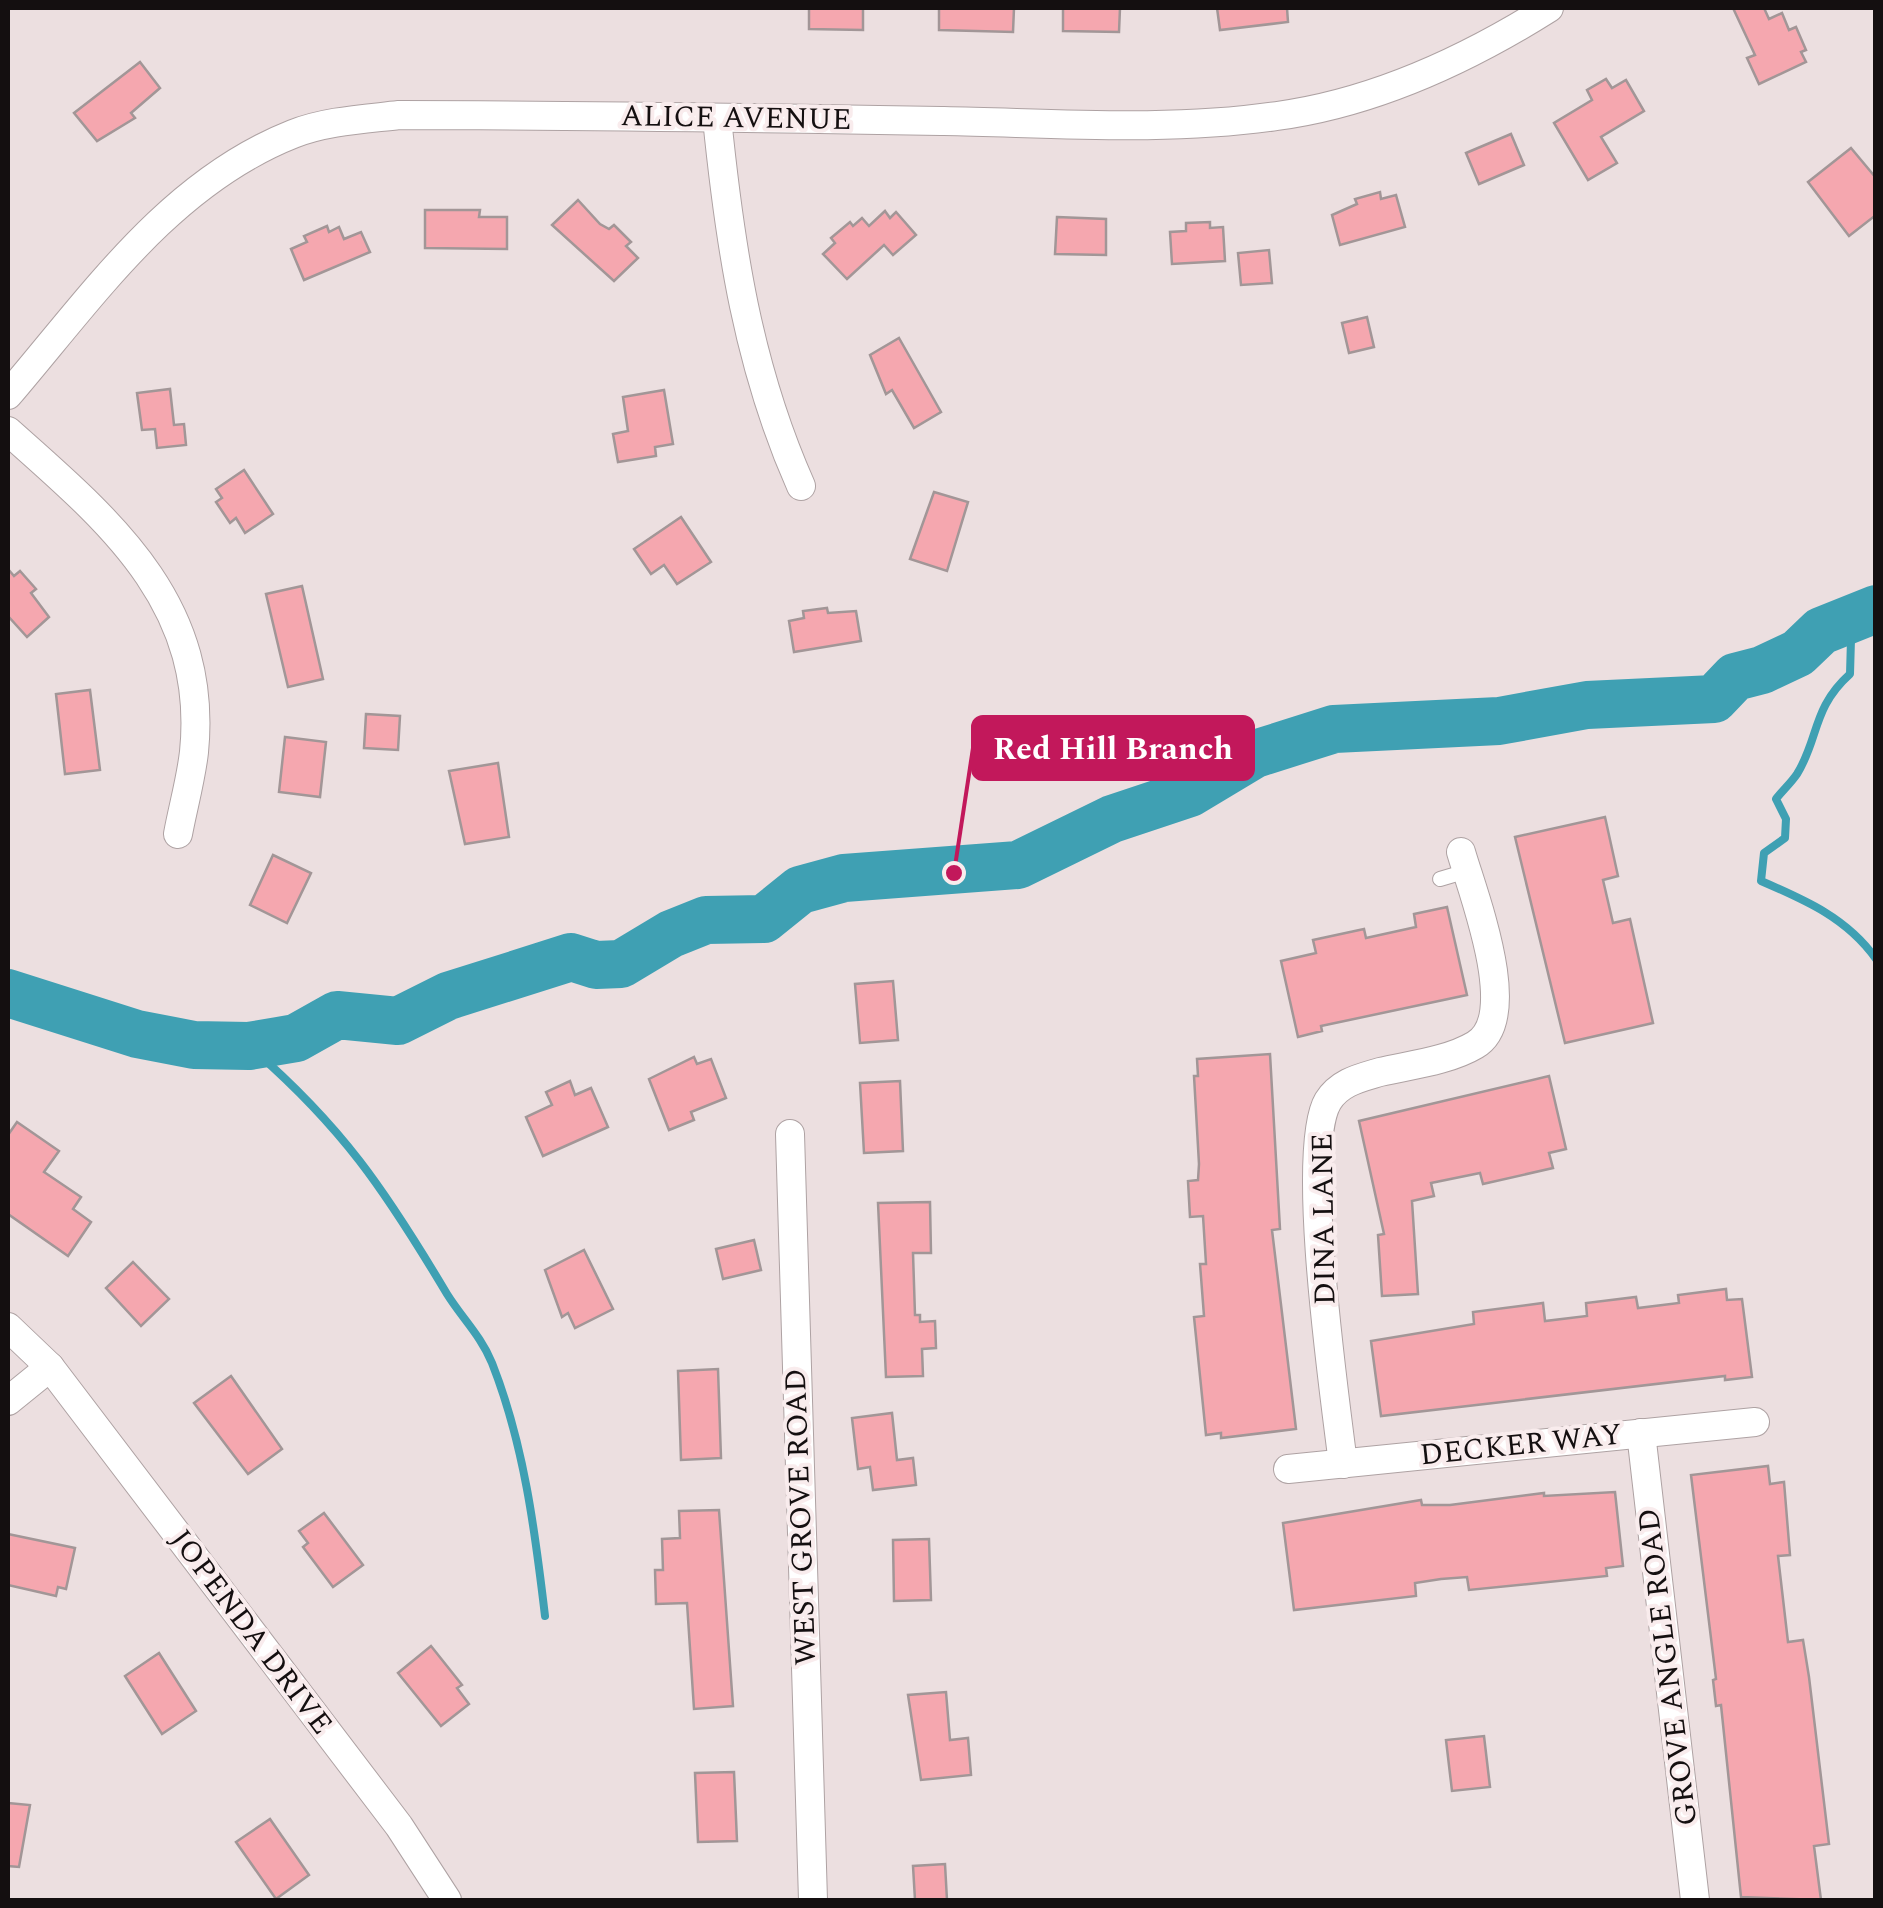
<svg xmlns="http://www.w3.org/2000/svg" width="1883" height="1908" font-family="Spectral,serif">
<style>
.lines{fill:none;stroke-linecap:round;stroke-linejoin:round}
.stream{stroke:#3fa0b3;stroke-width:8}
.river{stroke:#3fa0b3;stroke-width:48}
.building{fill:#f5a7af;stroke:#a29697;stroke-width:2.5}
.service-casing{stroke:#aea2a3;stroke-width:16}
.minor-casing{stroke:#aea2a3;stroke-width:30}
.service{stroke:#fff;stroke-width:14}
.minor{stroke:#fff;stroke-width:28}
.labels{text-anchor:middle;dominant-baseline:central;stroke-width:8;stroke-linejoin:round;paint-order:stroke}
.street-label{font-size:30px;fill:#140f10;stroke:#f9eced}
.leader{fill:none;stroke:#c2185b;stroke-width:4}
.callout-dot{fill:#c2185b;stroke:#f9eced;stroke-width:4}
.callout{fill:#c2185b;stroke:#c2185b;stroke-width:4}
.callout-label{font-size:32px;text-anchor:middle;font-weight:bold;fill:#fff}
</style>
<rect width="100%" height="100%" fill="#ecdfe0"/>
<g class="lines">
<g class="stream">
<path d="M1864 612 1858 635 1851 639 1850 674C1812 708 1819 739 1797 774 1791 783 1782 791 1776 799L1786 819 1785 838 1764 853 1761 881C1805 900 1847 918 1876 959"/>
<path d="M249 1046C342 1126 385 1190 447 1294 462 1318 481 1336 492 1363 524 1444 535 1531 545 1616"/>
</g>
<path class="river" d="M8 993 137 1034 194 1045 249 1046 296 1038 337 1015 398 1021 448 996 571 957 596 965 621 964 671 934 706 920 764 919 800 890 844 878 1018 865 1112 819 1190 793 1255 754 1334 729 1499 721 1587 705 1714 699 1735 677 1762 670 1798 653 1821 631 1876 609"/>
</g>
<g class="building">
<path d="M809 8H863V30L809 29Z"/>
<path d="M939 8H1014L1013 32 939 30Z"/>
<path d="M1063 8H1120L1119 32 1063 31Z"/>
<path d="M1217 8H1287L1288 22 1220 30Z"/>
<path d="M1733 8H1764L1769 19 1782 13 1789 30 1796 27 1806 50 1801 52 1806 62 1759 84 1747 58 1755 55Z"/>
<path d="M140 62 160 88 131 113 135 118 97 141 74 113Z"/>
<path d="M1606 79 1612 88 1626 80 1644 111 1601 137 1617 163 1588 180 1554 123 1592 100 1587 90Z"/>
<path d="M1511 134 1524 165 1479 184 1466 153Z"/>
<path d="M1851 148 1876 178V215L1849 236 1808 182Z"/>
<path d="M1380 192 1381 199 1396 195 1405 227 1340 245 1332 215 1357 204 1355 199Z"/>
<path d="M578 200 600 224 609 229 614 225 631 242 626 246 638 258 614 281 552 225Z"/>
<path d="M425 210H480L479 217H507V249L425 248Z"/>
<path d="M885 211 890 218 896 212 916 235 893 255 884 245 847 279 823 254 835 243 831 238 850 222 853 226 862 218 869 226Z"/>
<path d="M1057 217 1106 219V255L1055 254Z"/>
<path d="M1210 222V228L1223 227 1225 261 1172 264 1170 232 1186 231V223Z"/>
<path d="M327 226 329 232 339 227 344 239 361 232 370 252 304 280 291 249 307 242 304 236Z"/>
<path d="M1269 250 1272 283 1241 285 1238 253Z"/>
<path d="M1367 317 1374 347 1349 353 1342 323Z"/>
<path d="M899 338 941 412 914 428 892 390 886 394 870 355Z"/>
<path d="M170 389 174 425 184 424 186 445 157 448 155 429 142 430 137 393Z"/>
<path d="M664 390 673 444 655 447 656 456 618 462 613 434 628 431 623 397Z"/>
<path d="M244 470 273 514 245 533 236 518 230 523 216 502 222 498 216 489Z"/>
<path d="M934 492 968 502 947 571 910 559Z"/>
<path d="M681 517 711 562 677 584 664 565 651 574 634 549Z"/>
<path d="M8 569 14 576 20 571 36 589 31 593 49 617 27 637 8 616Z"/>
<path d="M302 586 323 679 288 687 266 594Z"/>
<path d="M827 608 828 613 856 611 861 641 794 652 789 621 804 618 803 611Z"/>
<path d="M90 690 100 770 65 774 56 694Z"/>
<path d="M366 714 400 716 398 750 364 748Z"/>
<path d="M285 737 326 742 320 797 279 792Z"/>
<path d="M498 763 509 837 465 844 449 771Z"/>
<path d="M1605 817 1618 876 1603 880 1613 923 1630 919 1653 1023 1565 1043 1515 837Z"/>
<path d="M273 855 311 873 287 923 250 905Z"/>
<path d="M1447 907 1467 995 1321 1026 1322 1031 1298 1037 1281 961 1316 953 1313 940 1364 929 1366 938 1416 927 1414 914Z"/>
<path d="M893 981 898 1040 860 1043 855 984Z"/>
<path d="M1270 1054 1280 1229 1272 1230 1296 1429 1221 1438V1433L1206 1435 1194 1317 1204 1316 1200 1264H1206L1203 1216 1190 1217 1188 1181 1198 1180 1199 1164 1194 1076H1198L1197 1059Z"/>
<path d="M694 1057 697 1064 711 1059 726 1098 691 1112 694 1120 669 1130 649 1079Z"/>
<path d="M1549 1076 1566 1149 1549 1153 1553 1168 1483 1184 1480 1173 1431 1183 1434 1196 1412 1201 1418 1294 1382 1296 1378 1235 1384 1234 1359 1121Z"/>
<path d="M570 1081 575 1095 591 1088 608 1127 543 1156 526 1117 552 1105 546 1092Z"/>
<path d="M900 1081 903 1151 864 1153 860 1083Z"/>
<path d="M17 1122 59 1151 44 1172 81 1197 73 1209 91 1222 68 1256 8 1214V1135Z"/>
<path d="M930 1202 931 1253H913L915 1315H920V1322L935 1321 936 1348 922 1349 923 1376 886 1377 878 1203Z"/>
<path d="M754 1240 761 1270 723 1279 716 1249Z"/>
<path d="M584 1250 613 1309 575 1328 568 1313 562 1317 545 1270Z"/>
<path d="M133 1262 169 1299 141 1326 106 1288Z"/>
<path d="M1726 1289 1727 1300 1742 1299 1752 1377 1725 1380V1376L1381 1416 1371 1341 1474 1324 1473 1312 1543 1303 1545 1321 1587 1316 1586 1303 1636 1297 1638 1308 1679 1303 1678 1295Z"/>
<path d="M718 1369 721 1458 681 1460 678 1371Z"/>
<path d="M231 1376 282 1449 248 1474 194 1403Z"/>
<path d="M892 1413 897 1460 913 1458 916 1485 873 1490 870 1467 858 1469 852 1418Z"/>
<path d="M1768 1466 1770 1484 1784 1482 1790 1555 1778 1556 1788 1642 1803 1640 1809 1677 1829 1844 1814 1846 1821 1900 1741 1897 1721 1705 1716 1706 1713 1680 1716 1679 1691 1475Z"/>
<path d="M1615 1492 1623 1566 1606 1568 1607 1576 1469 1590 1467 1577 1441 1579 1415 1583 1416 1596 1294 1610 1283 1523 1421 1500 1422 1505H1450L1544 1493V1496Z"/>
<path d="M719 1510 733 1706 694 1709 687 1603 656 1604 655 1570H663L662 1539 680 1538 679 1511Z"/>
<path d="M324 1513 363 1565 333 1587 303 1547 308 1543 299 1531Z"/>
<path d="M8 1534 75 1548 66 1589 58 1587 56 1596 8 1585Z"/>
<path d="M929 1539 931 1600 894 1601 893 1540Z"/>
<path d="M431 1646 462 1685 457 1688 469 1704 441 1726 398 1673Z"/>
<path d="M159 1653 196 1711 162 1734 125 1676Z"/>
<path d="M946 1692 950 1740 968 1738 971 1775 921 1780 908 1695Z"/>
<path d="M1484 1736 1490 1787 1452 1791 1446 1740Z"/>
<path d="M734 1772 737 1841 698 1842 695 1773Z"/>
<path d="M8 1803 30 1805 19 1867 8 1866Z"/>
<path d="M270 1819 309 1875 276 1899 236 1842Z"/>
<path d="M945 1864 947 1900H915L913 1866Z"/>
</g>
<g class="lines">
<defs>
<path id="service" d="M1440 879 1467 871"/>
<g id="minor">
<path d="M717 118C730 247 748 367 801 486"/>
<path d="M8 395C92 297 169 183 293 134 325 121 365 119 399 115 581 115 762 118 944 121 1054 123 1168 132 1277 116 1373 103 1468 59 1549 8"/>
<path d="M8 431C108 520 209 602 194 752 191 779 183 807 178 834"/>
<path d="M790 1134 813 1900"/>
<path d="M8 1327 50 1367 399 1826 447 1900"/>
<path d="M8 1401 50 1367"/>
<path d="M1641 1433 1695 1900"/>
<path d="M1343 1464C1335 1398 1299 1149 1328 1101 1340 1082 1360 1078 1380 1072 1410 1065 1448 1061 1475 1045 1522 1018 1473 894 1461 852"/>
<path d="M1288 1469 1755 1422"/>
</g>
</defs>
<use href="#service" class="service-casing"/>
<use href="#minor" class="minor-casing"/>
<use href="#service" class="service"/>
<use href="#minor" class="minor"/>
</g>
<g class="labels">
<g class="street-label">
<text transform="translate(736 118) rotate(1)">ALICE AVENUE</text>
<text transform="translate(1324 1219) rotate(-91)">DINA LANE</text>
<text transform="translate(1521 1445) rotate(-6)">DECKER WAY</text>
<text transform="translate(801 1517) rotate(-92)">WEST GROVE ROAD</text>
<text transform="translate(251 1632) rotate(53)">JOPENDA DRIVE</text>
<text transform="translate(1668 1667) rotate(-97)">GROVE ANGLE ROAD</text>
</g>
</g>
<path class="leader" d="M954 873L973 748"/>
<circle class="callout-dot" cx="954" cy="873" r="10"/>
<rect class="callout" x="973" y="717" width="280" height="62" rx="10"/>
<g class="callout-label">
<text x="1113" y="759">Red Hill Branch</text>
</g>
<rect width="1883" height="1908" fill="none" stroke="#140f10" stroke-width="20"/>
</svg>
